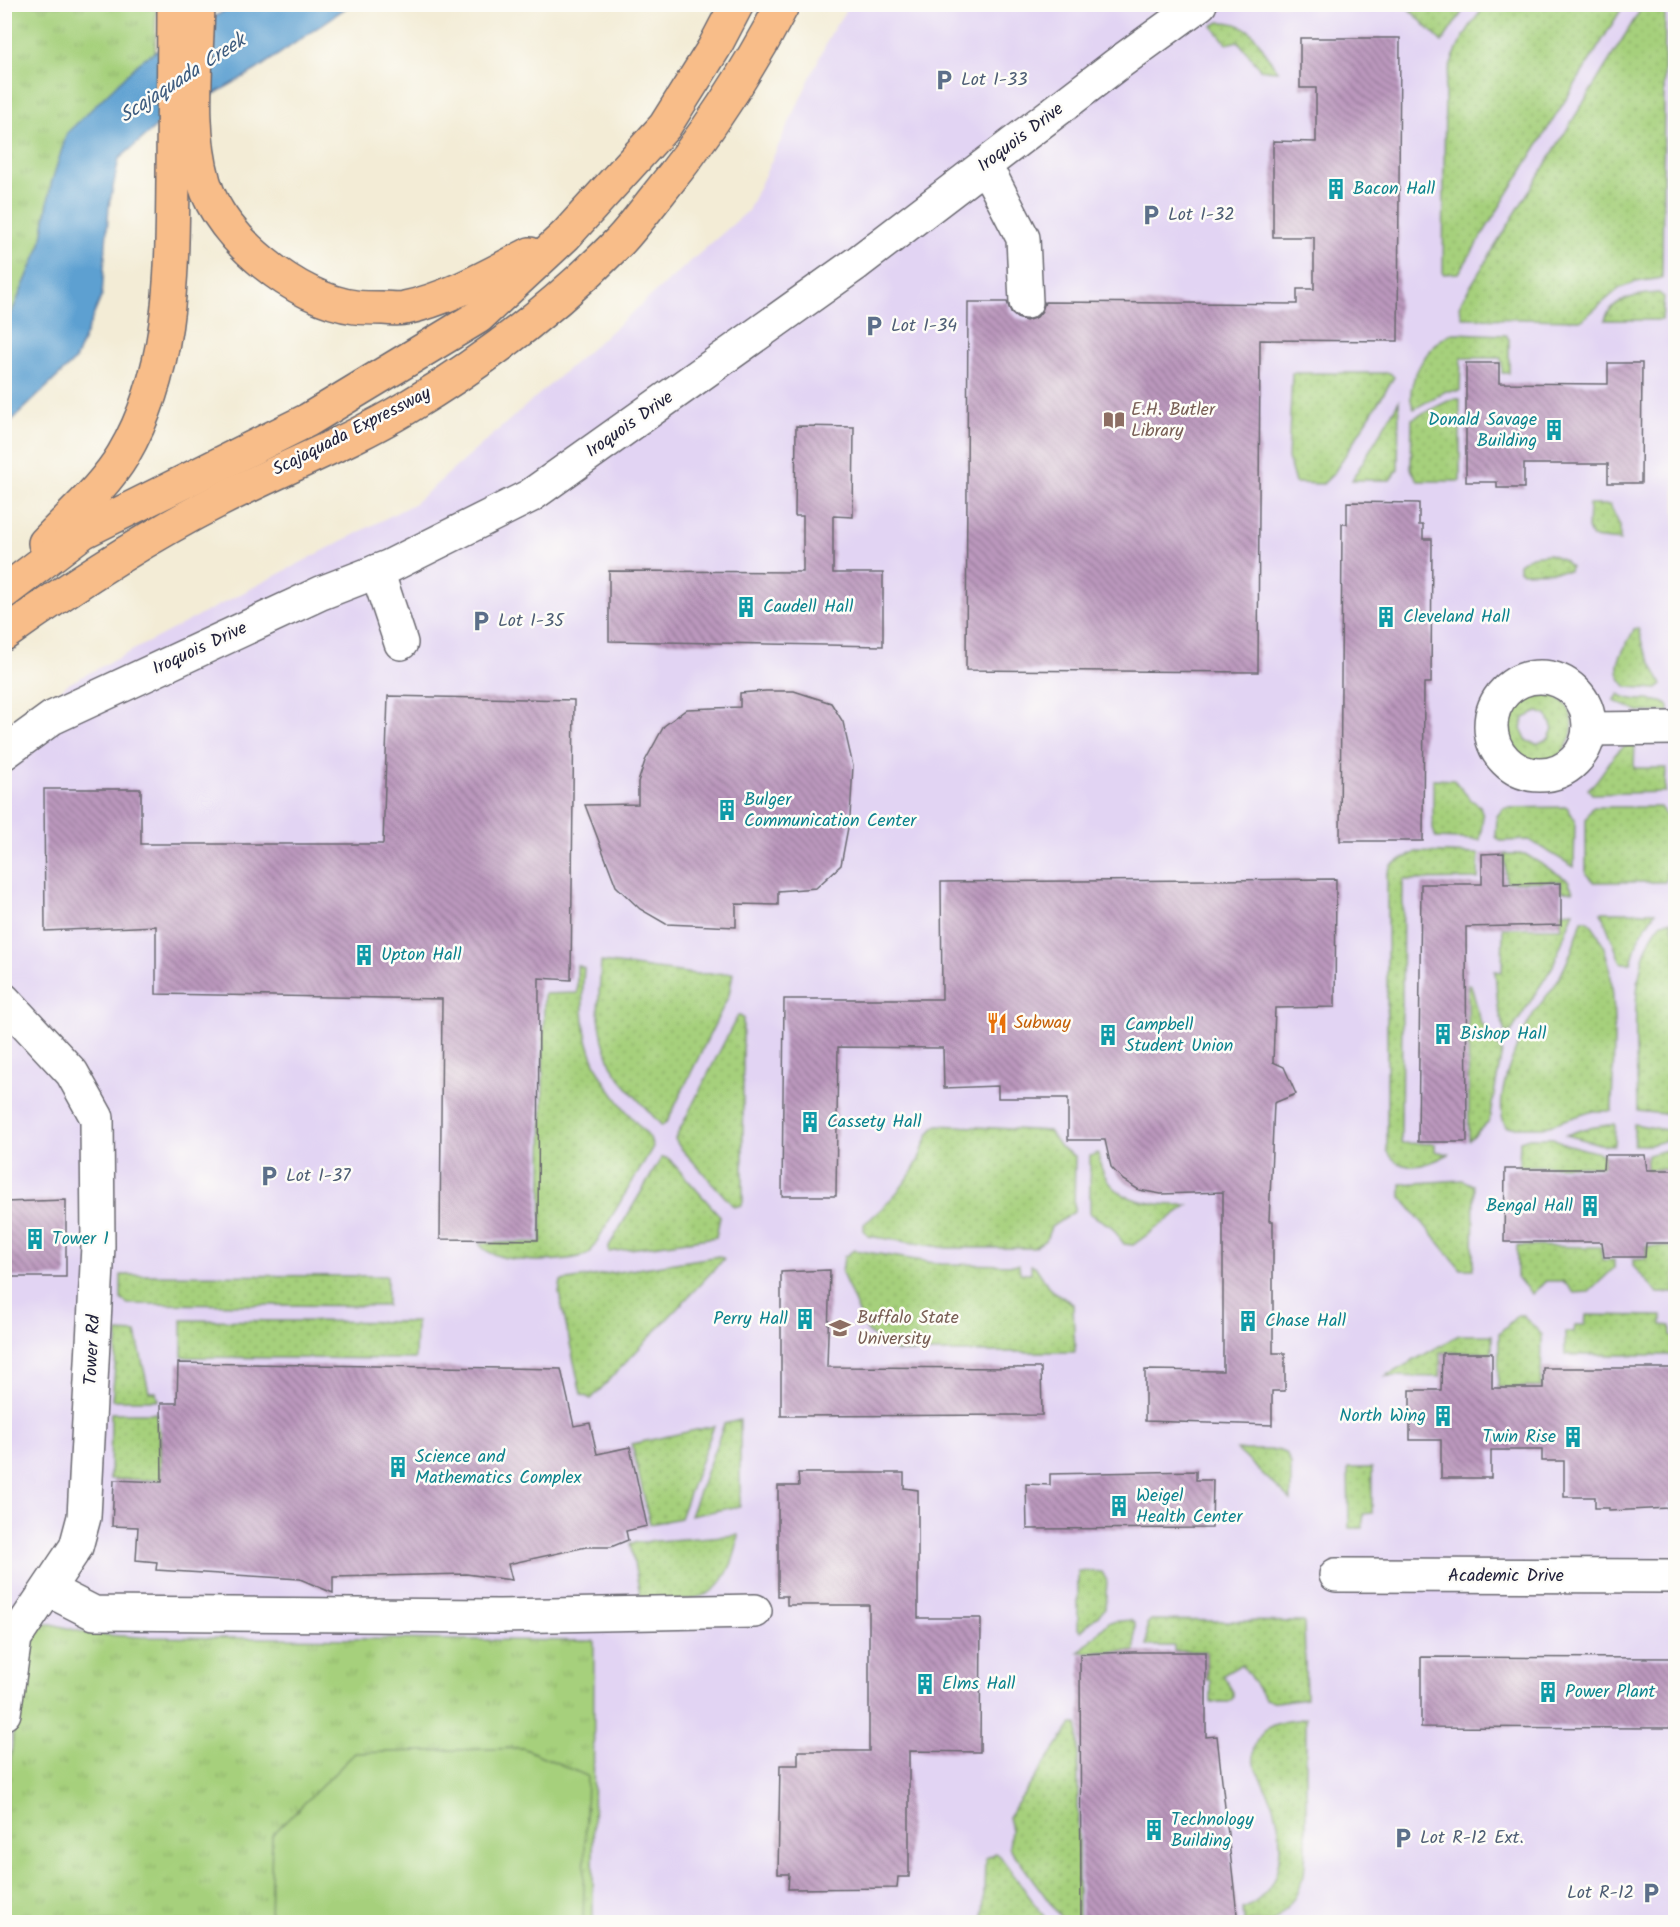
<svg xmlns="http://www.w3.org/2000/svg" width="1680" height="1927" font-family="Kalam,sans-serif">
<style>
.built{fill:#e2d4f3}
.grass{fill:url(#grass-dots);stroke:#64795c;stroke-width:1.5;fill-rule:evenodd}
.park{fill:url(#park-tufts);stroke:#64795c;stroke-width:1.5}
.pitch{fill:#a6d07c;stroke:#64795c;stroke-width:1.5}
.water{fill:#5da0d1;stroke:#406186;stroke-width:1.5}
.building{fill:url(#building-back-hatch)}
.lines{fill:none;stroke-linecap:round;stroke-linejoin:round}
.minor-casing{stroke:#6b6971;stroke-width:36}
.highway-casing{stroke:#6b6971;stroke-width:36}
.minor{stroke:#fff;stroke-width:33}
.highway{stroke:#f8bd89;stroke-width:33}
.labels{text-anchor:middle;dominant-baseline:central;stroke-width:5;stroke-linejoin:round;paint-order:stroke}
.service-label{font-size:18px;fill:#4e5e75;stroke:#fdfcf7;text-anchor:start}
.street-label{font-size:18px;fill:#22223b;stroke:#fdfcf7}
.culture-label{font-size:18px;fill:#0d838f;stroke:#fdfcf7;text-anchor:start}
.education-label{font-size:18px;fill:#785e54;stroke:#fdfcf7;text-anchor:start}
.food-label{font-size:18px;fill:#c56008;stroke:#fdfcf7;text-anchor:start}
.water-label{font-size:20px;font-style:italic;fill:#3d5b7e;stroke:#fdfcf7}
</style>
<defs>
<pattern id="grass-dots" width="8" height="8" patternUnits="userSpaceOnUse" patternTransform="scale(1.5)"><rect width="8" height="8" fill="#a6d07c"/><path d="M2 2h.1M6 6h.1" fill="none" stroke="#8fb26c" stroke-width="1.8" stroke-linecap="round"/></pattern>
<pattern id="park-tufts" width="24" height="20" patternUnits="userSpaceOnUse" patternTransform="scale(1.5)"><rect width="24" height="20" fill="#a6d07c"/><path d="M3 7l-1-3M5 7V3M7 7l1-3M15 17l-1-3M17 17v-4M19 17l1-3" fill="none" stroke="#8fb26c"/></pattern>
<pattern id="building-back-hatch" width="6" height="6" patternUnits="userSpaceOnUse" patternTransform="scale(1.5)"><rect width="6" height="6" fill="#bb98bd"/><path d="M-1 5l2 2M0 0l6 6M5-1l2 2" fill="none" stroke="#987c9b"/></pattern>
</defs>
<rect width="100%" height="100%" fill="#fdfcf7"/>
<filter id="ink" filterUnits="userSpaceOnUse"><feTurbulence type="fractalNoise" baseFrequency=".0167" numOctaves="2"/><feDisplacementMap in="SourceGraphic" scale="12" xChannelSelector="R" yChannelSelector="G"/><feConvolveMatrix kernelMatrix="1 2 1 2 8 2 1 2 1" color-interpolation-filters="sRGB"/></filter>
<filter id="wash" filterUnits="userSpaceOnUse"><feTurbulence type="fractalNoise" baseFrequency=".008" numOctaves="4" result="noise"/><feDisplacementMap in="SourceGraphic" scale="24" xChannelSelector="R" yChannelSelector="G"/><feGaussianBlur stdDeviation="1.35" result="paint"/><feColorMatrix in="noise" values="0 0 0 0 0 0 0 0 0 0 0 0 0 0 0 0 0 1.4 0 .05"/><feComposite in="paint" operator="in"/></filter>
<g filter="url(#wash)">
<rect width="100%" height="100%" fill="#f3ecd6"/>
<path class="built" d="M849 5H1675V1922H5V734L68 684 415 503 748 211 831 33Z"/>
<g class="grass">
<path d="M1644 4 1663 5 1665 11 1662 278 1636 282 1620 288 1582 320 1463 318 1459 307 1462 300Z"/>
<path d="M1405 5H1467L1442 42Z"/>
<path d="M1486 5H1624L1459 273 1443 274 1445 87C1450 56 1466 29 1486 5Z"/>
<path d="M1219 22C1256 21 1259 47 1278 71L1261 70 1238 41 1227 44 1212 26Z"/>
<path d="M1659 293 1664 297 1662 320H1605C1610 299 1640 294 1659 293Z"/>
<path d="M1453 333 1506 335 1509 339V373H1502L1501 358H1461L1460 391H1446L1414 409C1401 387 1430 339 1453 333Z"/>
<path d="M1292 373H1390L1394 377 1334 473 1323 484 1295 483 1288 458Z"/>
<path d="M1452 399H1460V481H1418L1411 469 1412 419Z"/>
<path d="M1399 401 1398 470 1390 480H1352Z"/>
<path d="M1589 505H1610L1620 526V541L1592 538 1588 529Z"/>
<path d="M1549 554 1564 560 1570 567 1569 571 1523 572 1519 570V564L1531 556Z"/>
<path d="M1638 628 1643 647 1662 685 1657 689 1627 687C1606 668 1626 649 1634 629Z"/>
<path d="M1532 692C1610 692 1560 802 1511 753 1489 731 1506 699 1532 692ZM1537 712 1547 715 1553 729 1549 738 1537 744 1527 741 1521 728 1524 718Z"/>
<path d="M1619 694C1634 705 1656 695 1669 706V712H1639L1614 701Z"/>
<path d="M1635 743 1634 768H1666L1665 792 1592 794 1588 789C1605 777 1612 745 1635 743Z"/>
<path d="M1433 779 1454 780 1470 799 1480 806 1483 816 1480 840 1436 838 1433 829Z"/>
<path d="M1567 807 1575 820 1574 867 1529 840 1501 841 1496 837 1497 816 1504 808Z"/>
<path d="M1593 807H1660L1668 818 1667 878 1665 882H1594L1586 874V819Z"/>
<path d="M1416 852 1479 854 1478 879 1403 880 1401 1143 1435 1144V1151L1449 1154C1429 1165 1399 1176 1387 1150V875L1391 865Z"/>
<path d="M1505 854H1525L1568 880 1573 891H1562L1561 881 1506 882Z"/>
<path d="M1574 911 1553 966 1511 1032 1505 1033 1498 1007 1495 971 1502 972 1503 928H1561L1562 912Z"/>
<path d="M1601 912H1655L1639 937 1631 963H1621Z"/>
<path d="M1582 920H1587C1625 953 1612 1063 1612 1111H1593L1543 1127H1506C1491 1100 1517 1043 1531 1018 1539 1003 1553 991 1560 976 1570 958 1576 940 1582 920Z"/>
<path d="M1671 921 1676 938 1675 1119 1664 1114 1638 1111C1638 1059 1624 963 1662 922Z"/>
<path d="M601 962 695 974 733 973 729 995 668 1120 662 1126 623 1083 611 1065 603 1041 598 1012Z"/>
<path d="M577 965 584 968C577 1049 597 1080 650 1138L653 1147 590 1253C570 1264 490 1266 479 1243L541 1242 544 994 577 993Z"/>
<path d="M1468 985H1471L1481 1022 1502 1052 1489 1121 1469 1140Z"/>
<path d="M738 1015 743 1018V1201L742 1205 734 1207 679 1146 675 1139Z"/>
<path d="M1615 1124 1614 1145H1603L1566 1135 1583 1129Z"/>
<path d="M1634 1124 1671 1131 1675 1133V1138L1649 1145H1634Z"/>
<path d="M938 1125 1049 1131 1060 1147 1075 1156 1074 1212 1051 1227 1046 1240 1033 1248H947L868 1236 864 1231V1224C885 1207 906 1185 918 1161 924 1149 926 1131 938 1125Z"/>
<path d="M1529 1138H1553L1565 1144 1603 1154V1166H1519L1520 1141Z"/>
<path d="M1675 1148V1169H1647V1155Z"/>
<path d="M1098 1153C1104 1203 1149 1205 1188 1205L1133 1245 1124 1244 1111 1226 1090 1214V1156Z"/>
<path d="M662 1157 669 1159 720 1216 716 1237 609 1252V1246Z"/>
<path d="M1462 1180 1473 1185 1474 1189 1473 1269H1461L1401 1197V1184Z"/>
<path d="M1517 1246 1601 1247 1602 1260H1614V1268L1589 1292 1574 1293 1563 1281H1546L1532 1294 1517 1278Z"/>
<path d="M1646 1246 1675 1247V1293H1658L1633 1266V1260L1646 1259Z"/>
<path d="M854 1250 941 1264 1019 1265 1020 1273H1031V1265L1035 1266 1050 1289 1073 1304 1075 1352H897L867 1332 842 1273 844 1257Z"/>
<path d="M719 1256 724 1259 595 1395 591 1399 581 1394 559 1293 561 1281Z"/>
<path d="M121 1275 387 1276V1306L128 1304 121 1299Z"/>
<path d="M1518 1315H1523L1542 1335 1541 1387H1498L1499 1333Z"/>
<path d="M1586 1315 1662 1316V1325L1671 1326V1336H1675V1355H1565V1332H1574L1575 1325H1585Z"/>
<path d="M182 1320 416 1322 415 1359 182 1357Z"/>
<path d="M118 1332 136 1333 149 1392H156L158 1400H112Z"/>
<path d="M1459 1335H1492V1352H1440V1377L1386 1376Z"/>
<path d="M111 1413H156L160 1434 161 1480 110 1479Z"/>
<path d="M740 1420V1506L690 1516 724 1424Z"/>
<path d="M714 1426 680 1518 650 1524 632 1444Z"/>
<path d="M1237 1450H1277L1286 1453 1291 1464V1500Z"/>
<path d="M1348 1468H1372V1513L1363 1514V1528H1349Z"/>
<path d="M738 1535C737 1556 725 1589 702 1596 684 1602 661 1602 642 1604L630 1543Z"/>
<path d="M1078 1571 1102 1572 1107 1581 1105 1609 1081 1631 1078 1629Z"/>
<path d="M1131 1620 1135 1623V1651L1079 1652 1109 1622Z"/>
<path d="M1151 1620 1304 1622 1306 1698 1276 1702 1265 1699 1242 1664 1223 1675 1233 1692V1698L1229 1702H1211V1680H1207L1206 1651H1174V1646H1147V1624Z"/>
<path d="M1306 1718V1850L1304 1876 1295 1897 1277 1918 1271 1922H1244L1243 1909C1284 1891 1285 1845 1274 1806 1266 1780 1235 1756 1267 1729 1279 1719 1293 1722 1306 1718Z"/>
<path d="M1072 1724H1078V1922H1064L1009 1847 1011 1830 1008 1817Z"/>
<path d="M996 1853 1000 1856 1048 1922H983L985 1859Z"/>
</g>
<g class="park">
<path d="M5 5H156L155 52 51 184 41 244 12 312 5 321Z"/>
<path d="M41 1624H52L90 1634 140 1637 594 1641 593 1922H5V1815L22 1647Z"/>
</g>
<path class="pitch" d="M523 1748 587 1776 583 1922H270L272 1835 355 1753Z"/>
<path class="water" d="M234 5H350L256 70 156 127 119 159 109 206 102 295 75 360 5 427V321L12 312 41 244 51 184 67 133 143 59Z"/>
<g id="blocks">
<g class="building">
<path d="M1300 38H1400L1398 341 1260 340 1258 672 966 670 968 302H1007L1011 313 1017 318 1026 321 1037 317 1042 311 1045 302 1297 304V289H1314V237H1273V141L1316 142V88H1300Z"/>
<path d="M1466 363H1499V383L1608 384V363H1642L1641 483H1608V464H1524V488H1497V482H1466Z"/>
<path d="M796 426 854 427 853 517 833 516V573H883V646L609 641V571L803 572V516H795Z"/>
<path d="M1347 502 1419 503V525H1423V539H1432L1431 683H1424L1423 841H1340L1342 524H1347Z"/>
<path d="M766 691H794L831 703 843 722 853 766 850 817 841 865 816 888 778 891V905L736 904V927L666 924 640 909 616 886 585 805 638 804V782L645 761 664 726 687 709 740 707V693Z"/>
<path d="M388 696 574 700 571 980 539 978 538 1240 440 1239 442 999 156 994V926L45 931 44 789H141V844H383Z"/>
<path d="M1504 853V884L1561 883V925L1466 927 1467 1142H1418L1421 884H1482V854Z"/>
<path d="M1336 879 1335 1007 1275 1008 1273 1062 1284 1067 1296 1094 1274 1103 1269 1221H1273V1353H1285V1391H1272V1425L1145 1421V1370L1223 1371V1192L1161 1194 1139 1190 1123 1180 1111 1167 1105 1140H1068V1098H998V1086L944 1088 943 1048 838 1047 836 1196H782L784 999H942L941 882Z"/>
<path d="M1604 1155H1645L1647 1170H1676V1243H1646L1645 1257H1604L1602 1242H1504L1505 1169H1603Z"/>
<path d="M66 1200V1277H4V1202Z"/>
<path d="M830 1270 827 1367 1041 1368 1042 1415 781 1416V1272Z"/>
<path d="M1442 1353H1492V1388H1543V1368H1676V1504H1668V1508L1609 1511V1508H1595V1497H1564V1461H1542V1450H1491V1478H1441V1440H1410V1390H1441Z"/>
<path d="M178 1363 561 1369 574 1426 590 1423 597 1454 630 1447 647 1526 626 1531 628 1540 611 1547H586L508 1564 512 1580 466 1574 333 1577V1593L300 1579 156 1570 157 1562 136 1560 138 1527 112 1526 114 1480 162 1482 161 1403H177Z"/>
<path d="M1196 1471V1480H1213L1212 1528 1027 1529 1026 1484 1050 1485V1474Z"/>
<path d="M798 1473H904V1488L918 1490V1618H981L980 1752 909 1751V1877H898L897 1888 788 1889 789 1874H778L780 1765H798V1751H869V1605H787V1596H778V1486H799Z"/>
<path d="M1133 1652H1206V1737L1217 1736 1238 1923H1081L1080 1654Z"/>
<path d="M1421 1657 1676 1658V1728L1421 1727Z"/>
</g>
</g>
</g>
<g filter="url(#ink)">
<use href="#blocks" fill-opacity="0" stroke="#6b6971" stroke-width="1.5"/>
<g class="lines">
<defs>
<g id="minor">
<path d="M982 168 994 182 1023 238 1026 302"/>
<path d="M377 571 401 643"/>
<circle cx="1540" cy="726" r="49"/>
<path d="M1589 729 1676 728"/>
<path d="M4 753 52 718 321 593 388 567 530 496 857 263 1116 65 1200 4"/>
<path d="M4 1000 72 1073 97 1118 98 1246 84 1517 76 1547 15 1638 4 1713"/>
<path d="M1336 1575 1676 1576"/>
<path d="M49 1590 94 1613 499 1616 755 1611"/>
</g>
<g id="highway">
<path d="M198 4C197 62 188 126 204 182 220 238 297 300 355 307 364 308 373 308 382 308 390 308 398 310 405 308 449 299 491 274 530 254"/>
<path d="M45 543C71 515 104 487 123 455 173 370 172 273 173 177 173 120 174 62 174 4"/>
<path d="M4 592 83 532 308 420 478 317 566 235 665 126 714 48 737 4"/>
<path d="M4 634C73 585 143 539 218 501 280 469 346 444 406 408 485 361 556 306 620 241 633 227 644 212 656 197 705 137 747 73 783 4"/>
</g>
</defs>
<use href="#minor" class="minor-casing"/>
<use href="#highway" class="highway-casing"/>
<use href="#minor" class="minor"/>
<use href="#highway" class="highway"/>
</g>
</g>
<defs>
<symbol id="parking-bare" viewBox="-9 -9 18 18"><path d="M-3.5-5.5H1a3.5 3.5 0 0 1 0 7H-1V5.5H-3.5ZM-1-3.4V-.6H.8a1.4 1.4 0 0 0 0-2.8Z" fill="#5c6f8a" stroke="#fdfcf7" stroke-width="2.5" paint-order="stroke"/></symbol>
<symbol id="building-bare" viewBox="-9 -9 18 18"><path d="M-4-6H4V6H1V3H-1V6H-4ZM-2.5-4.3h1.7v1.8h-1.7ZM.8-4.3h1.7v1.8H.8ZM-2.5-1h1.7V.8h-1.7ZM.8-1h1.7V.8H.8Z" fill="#0f9aa8" stroke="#fdfcf7" stroke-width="2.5" paint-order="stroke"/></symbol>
<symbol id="library-bare" viewBox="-9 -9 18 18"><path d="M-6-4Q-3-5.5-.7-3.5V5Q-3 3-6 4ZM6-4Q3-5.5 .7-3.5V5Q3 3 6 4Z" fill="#8d6e63" stroke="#fdfcf7" stroke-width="2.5" paint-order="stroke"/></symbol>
<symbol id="restaurant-bare" viewBox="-9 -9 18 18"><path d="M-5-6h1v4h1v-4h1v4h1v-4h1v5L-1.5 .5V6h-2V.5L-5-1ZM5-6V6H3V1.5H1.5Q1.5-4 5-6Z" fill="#e8710a" stroke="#fdfcf7" stroke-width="2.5" paint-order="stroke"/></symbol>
<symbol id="university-bare" viewBox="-9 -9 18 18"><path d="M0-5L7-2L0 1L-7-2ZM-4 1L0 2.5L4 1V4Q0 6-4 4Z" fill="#8d6e63" stroke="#fdfcf7" stroke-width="2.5" paint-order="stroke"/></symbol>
</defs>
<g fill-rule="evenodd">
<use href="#parking-bare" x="929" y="65" width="30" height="30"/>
<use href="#building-bare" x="1321" y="174" width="30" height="30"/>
<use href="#parking-bare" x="1136" y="200" width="30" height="30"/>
<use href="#parking-bare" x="859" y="311" width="30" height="30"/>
<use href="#library-bare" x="1099" y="405" width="30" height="30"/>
<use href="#building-bare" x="1539" y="415" width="30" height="30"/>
<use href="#building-bare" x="731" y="592" width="30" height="30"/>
<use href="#building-bare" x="1371" y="602" width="30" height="30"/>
<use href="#parking-bare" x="466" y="606" width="30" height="30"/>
<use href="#building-bare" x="712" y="795" width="30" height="30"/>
<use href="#building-bare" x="349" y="940" width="30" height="30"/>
<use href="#restaurant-bare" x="982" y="1008" width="30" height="30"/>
<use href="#building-bare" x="1428" y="1019" width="30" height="30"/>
<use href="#building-bare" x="1093" y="1020" width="30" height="30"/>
<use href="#building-bare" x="795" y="1107" width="30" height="30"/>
<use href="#parking-bare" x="254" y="1161" width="30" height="30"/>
<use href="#building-bare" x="1575" y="1191" width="30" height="30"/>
<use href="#building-bare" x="20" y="1224" width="30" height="30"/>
<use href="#building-bare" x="790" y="1304" width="30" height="30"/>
<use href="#building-bare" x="1233" y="1306" width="30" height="30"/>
<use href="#university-bare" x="825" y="1313" width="30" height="30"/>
<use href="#building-bare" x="1428" y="1401" width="30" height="30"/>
<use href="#building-bare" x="1558" y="1422" width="30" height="30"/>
<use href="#building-bare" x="383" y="1452" width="30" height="30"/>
<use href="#building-bare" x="1104" y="1491" width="30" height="30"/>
<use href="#building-bare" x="910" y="1669" width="30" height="30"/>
<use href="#building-bare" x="1533" y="1677" width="30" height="30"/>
<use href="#building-bare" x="1139" y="1815" width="30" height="30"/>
<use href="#parking-bare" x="1388" y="1823" width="30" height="30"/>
<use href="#parking-bare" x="1636" y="1878" width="30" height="30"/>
</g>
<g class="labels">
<g class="service-label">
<text x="961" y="80">Lot I-33</text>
<text x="1168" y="215">Lot I-32</text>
<text x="891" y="326">Lot I-34</text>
<text x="498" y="621">Lot I-35</text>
<text x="286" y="1176">Lot I-37</text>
<text x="1420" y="1838">Lot R-12 Ext.</text>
<text x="1634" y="1893" text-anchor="end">Lot R-12</text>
</g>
<g class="street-label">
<text transform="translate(1021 138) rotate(-37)">Iroquois Drive</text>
<text transform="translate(630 425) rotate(-35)">Iroquois Drive</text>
<text transform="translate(352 432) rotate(-27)">Scajaquada Expressway</text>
<text transform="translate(200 649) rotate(-25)">Iroquois Drive</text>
<text transform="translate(93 1350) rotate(-87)">Tower Rd</text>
<text x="1506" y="1576">Academic Drive</text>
</g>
<g class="culture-label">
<text x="1353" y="189">Bacon Hall</text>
<text x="1537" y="420" text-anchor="end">Donald Savage<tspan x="1537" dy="21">Building</tspan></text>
<text x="763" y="607">Caudell Hall</text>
<text x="1403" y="617">Cleveland Hall</text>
<text x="744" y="800">Bulger<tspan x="744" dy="21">Communication Center</tspan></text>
<text x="381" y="955">Upton Hall</text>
<text x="1125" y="1025">Campbell<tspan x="1125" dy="21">Student Union</tspan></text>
<text x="1460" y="1034">Bishop Hall</text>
<text x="827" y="1122">Cassety Hall</text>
<text x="1573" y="1206" text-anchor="end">Bengal Hall</text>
<text x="52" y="1239">Tower 1</text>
<text x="788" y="1319" text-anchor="end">Perry Hall</text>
<text x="1265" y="1321">Chase Hall</text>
<text x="1426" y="1416" text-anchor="end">North Wing</text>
<text x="1556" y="1437" text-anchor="end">Twin Rise</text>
<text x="415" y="1457">Science and<tspan x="415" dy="21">Mathematics Complex</tspan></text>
<text x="1136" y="1496">Weigel<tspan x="1136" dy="21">Health Center</tspan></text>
<text x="942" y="1684">Elms Hall</text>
<text x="1565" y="1692">Power Plant</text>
<text x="1171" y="1820">Technology<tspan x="1171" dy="21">Building</tspan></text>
</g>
<g class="education-label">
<text x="1131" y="410">E.H. Butler<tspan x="1131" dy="21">Library</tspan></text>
<text x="857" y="1318">Buffalo State<tspan x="857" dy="21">University</tspan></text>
</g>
<g class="food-label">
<text x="1014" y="1023">Subway</text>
</g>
<g class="water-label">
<text transform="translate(183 79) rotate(-33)">Scajaquada Creek</text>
</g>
</g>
<rect width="1680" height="1927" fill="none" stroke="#fdfcf7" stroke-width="24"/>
</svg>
